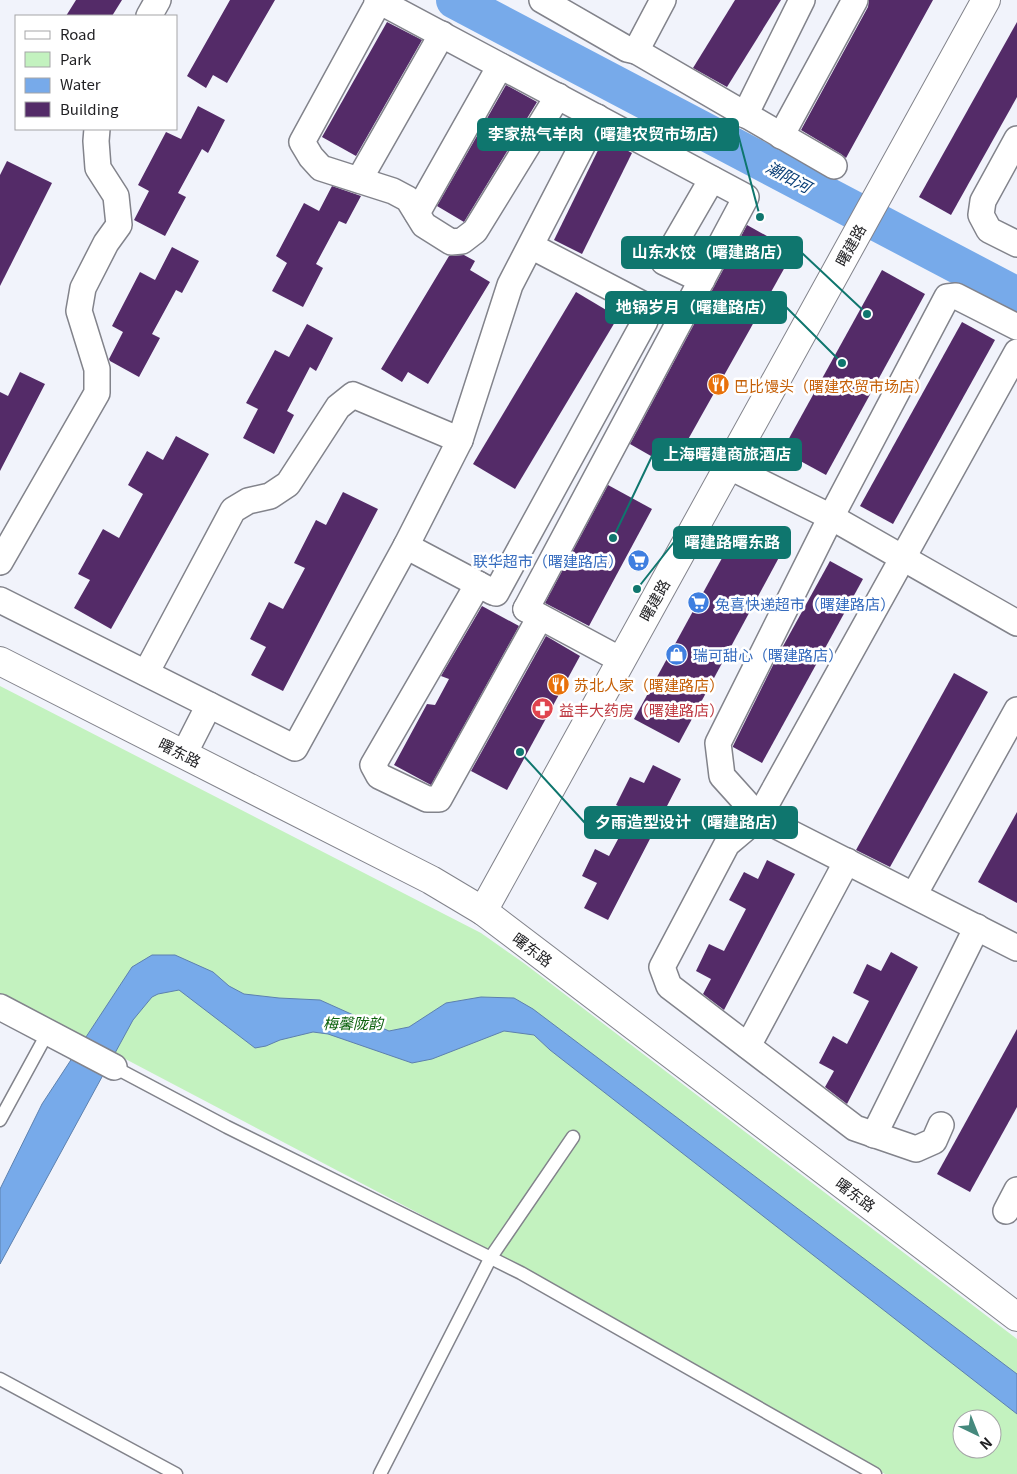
<svg xmlns="http://www.w3.org/2000/svg" width="1017" height="1474" font-family="Georgia,'Noto Sans SC',serif">
<style>
.green{fill:#c3f2bf;fill-rule:evenodd}
.water{fill:#77aaea;stroke:#5d80ae}
.lines{fill:none;stroke-linecap:round;stroke-linejoin:round}
.river{stroke:#77aaea;stroke-width:38}
.building{fill:#542b68}
.lane-casing{stroke:#82838b;stroke-width:15}
.street-casing{stroke:#82838b;stroke-width:28}
.secondary-casing{stroke:#82838b;stroke-width:30}
.lane{stroke:#fff;stroke-width:12}
.street{stroke:#fff;stroke-width:25}
.secondary{stroke:#fff;stroke-width:28}
.labels{text-anchor:middle;dominant-baseline:central;stroke-width:5;stroke-linejoin:round;paint-order:stroke}
.street-label{font-size:15px;fill:#1f1f22;stroke:#fff}
.food-label{font-size:15px;fill:#c56008;stroke:#fff;text-anchor:start}
.shop-label{font-size:15px;fill:#366cbe;stroke:#fff;text-anchor:start}
.health-label{font-size:15px;fill:#be3a42;stroke:#fff;text-anchor:start}
.park-label{font-size:15px;font-style:italic;fill:#0c620d;stroke:#fff}
.water-label{font-size:16px;font-style:italic;fill:#083d76;stroke:#fff}
.leader{fill:none;stroke:#0f766e;stroke-width:2}
.callout-dot{fill:#0f766e;stroke:#fff;stroke-width:2}
.callout{fill:#0f766e;stroke:#0f766e;stroke-width:2}
.callout-label{font-size:16px;text-anchor:middle;font-weight:bold;fill:#fff}
</style>
<rect width="100%" height="100%" fill="#f1f3fb"/>
<path class="green" d="M0 686 481 933 525 964 1017 1339V1474H885L477 1244 0 993ZM962 1419H992V1449H962Z"/>
<path class="water" d="M152 955H175L213 972 229 986 244 994 279 998 320 1000 389 1031 409 1027 446 1003 481 997 514 998 533 1009 1017 1374V1414L550 1050 534 1035 504 1031 432 1059 412 1063 328 1034 313 1032 280 1040 266 1046 255 1048 179 990 158 994 152 997 133 1020 0 1264V1189L42 1104 132 967Z"/>
<g class="lines">
<path class="river" d="M455 0 1017 296"/>
</g>
<g class="building">
<path d="M76 0H122L112 16H66Z"/>
<path d="M230 0H275L227 83 213 75 206 88 187 76Z"/>
<path d="M735 0H781L727 87 693 68Z"/>
<path d="M869 0H933L846 158 841 154 801 130 868 7Z"/>
<path d="M387 22 422 40 356 156 322 137Z"/>
<path d="M1017 22V97L951 215 919 197Z"/>
<path d="M506 85 537 102 464 222 437 206Z"/>
<path d="M198 106 225 120 208 153 202 149 178 193 186 197 165 236 134 220 149 191 138 185 166 132 181 139Z"/>
<path d="M604 138 632 153 582 254 554 240Z"/>
<path d="M7 161 52 183 0 286V175Z"/>
<path d="M332 186 361 196 346 224 339 221 316 264 323 268 303 307 272 291 287 263 276 256 304 203 319 211Z"/>
<path d="M747 225 794 251 672 468 630 444Z"/>
<path d="M172 247 199 261 182 293 176 290 152 334 160 338 139 377 110 361 109 359 123 332 112 326 140 272 155 280Z"/>
<path d="M464 255 475 261 470 270 490 282 428 384 408 372 402 382 381 369 449 256Z"/>
<path d="M882 270 925 294 826 475 782 451Z"/>
<path d="M576 292 618 317 515 489 473 464Z"/>
<path d="M962 322 995 340 893 524 860 506Z"/>
<path d="M307 324 333 338 316 371 310 367 287 411 294 415 274 454 243 438 258 409 246 403 275 350 289 357Z"/>
<path d="M20 372 45 384 0 471V392L8 396Z"/>
<path d="M176 436 209 454 111 629 74 608 90 580 78 574 103 529 119 538 143 494 128 485 147 451 163 460Z"/>
<path d="M608 485 652 509 589 626 545 603Z"/>
<path d="M343 492 378 509 283 691 251 675 266 647 250 639 269 602 283 609 305 568 294 563 316 520 326 525Z"/>
<path d="M739 527 783 550 679 743 634 719Z"/>
<path d="M830 561 863 579 762 763 733 747V746L777 657Z"/>
<path d="M482 606 519 626 431 785 394 765 427 704 435 705 449 679 441 676Z"/>
<path d="M546 636 580 656 507 790 471 771Z"/>
<path d="M954 673 988 692 890 867 856 850Z"/>
<path d="M653 765 681 779 608 920 584 908 597 883 582 876 595 849 609 856 632 813 616 805 630 777 644 783Z"/>
<path d="M1017 812V903L978 882Z"/>
<path d="M767 860 795 874 724 1010 703 994 711 979 696 971 709 944 724 951 746 909 729 900 744 872 758 879Z"/>
<path d="M891 952 918 967 847 1104 825 1087 834 1071 819 1063 833 1036 847 1044 869 1001 853 993 867 964 881 971Z"/>
<path d="M1017 1029V1107L970 1192 937 1174Z"/>
</g>
<g class="lines">
<defs>
<g id="lane">
<path d="M114 1067 227 1127 521 1273 875 1474"/>
<path d="M0 1120 48 1032"/>
<path d="M0 1379 176 1474"/>
<path d="M380 1474 491 1257 573 1137"/>
</g>
<g id="street">
<path d="M377 0 746 197 526 609"/>
<path d="M542 0 627 49 636 51 663 0"/>
<path d="M379 1 302 142 311 157 321 168 393 191 408 199 424 225 451 242 462 241 475 231 558 96"/>
<path d="M149 16 158 0"/>
<path d="M636 51 834 166"/>
<path d="M745 115 802 0"/>
<path d="M781 136 855 0"/>
<path d="M1017 139 983 201 981 215 989 230 1017 244"/>
<path d="M359 180 442 34"/>
<path d="M417 213 500 66"/>
<path d="M702 280 664 262 712 179"/>
<path d="M1017 327 956 296 947 297 831 517 718 743 722 776 759 817 1017 948"/>
<path d="M728 466 831 517 1017 623"/>
<path d="M406 546 493 592"/>
<path d="M0 562 97 393V369L79 311 83 288 106 243 119 225 116 196 98 168 96 141 97 129"/>
<path d="M478 584 373 765 379 776 427 799H439L540 617"/>
<path d="M496 593 645 321 644 305 531 246"/>
<path d="M0 600 295 748 406 546 460 440 510 285 597 117"/>
<path d="M526 609 621 660"/>
<path d="M146 673 233 510 248 501 270 496 288 484 338 407 353 395 460 440"/>
<path d="M184 754 209 705"/>
<path d="M914 895 1017 710"/>
<path d="M0 1007 114 1067"/>
<path d="M748 1046 847 861"/>
<path d="M941 1125 934 1141 916 1149 855 1128 669 986 662 967 727 844 759 817 1017 352"/>
<path d="M874 1135 977 927"/>
<path d="M1006 1211 1017 1190"/>
</g>
<g id="secondary">
<path d="M0 661 431 880 483 911 1017 1317"/>
<path d="M483 911 986 0"/>
</g>
</defs>
<use href="#lane" class="lane-casing"/>
<use href="#street" class="street-casing"/>
<use href="#secondary" class="secondary-casing"/>
<use href="#lane" class="lane"/>
<use href="#street" class="street"/>
<use href="#secondary" class="secondary"/>
</g>
<defs>
<symbol id="restaurant-disc" viewBox="-11 -11 22 22"><circle r="9.5" fill="#e8710a" stroke="#fff"/><path d="M-5-6h1v4h1v-4h1v4h1v-4h1v5L-1.5 .5V6h-2V.5L-5-1ZM5-6V6H3V1.5H1.5Q1.5-4 5-6Z" fill="#fff"/></symbol>
<symbol id="supermarket-disc" viewBox="-11 -11 22 22"><circle r="9.5" fill="#3f7fe0" stroke="#fff"/><path d="M-6-5.5h2.5l.6 2H6L4.5 2H-2.5L-4.4-4H-6ZM-1.5 3.2a1.3 1.3 0 1 0 .1 0ZM3 3.2a1.3 1.3 0 1 0 .1 0Z" fill="#fff"/></symbol>
<symbol id="shop-disc" viewBox="-11 -11 22 22"><circle r="9.5" fill="#3f7fe0" stroke="#fff"/><path d="M-5-2.5h2.3a2.7 3.5 0 0 1 5.4 0H5L5.5 6h-11ZM-1.5-2.5h3a1.5 2.3 0 0 0-3 0Z" fill="#fff"/></symbol>
<symbol id="pharmacy-disc" viewBox="-11 -11 22 22"><circle r="9.5" fill="#e0444e" stroke="#fff"/><path d="M-2-6h4v4h4v4h-4v4h-4v-4h-4v-4h4Z" fill="#fff"/></symbol>
</defs>
<g fill-rule="evenodd">
<use href="#restaurant-disc" x="706" y="372" width="25" height="25"/>
<use href="#supermarket-disc" x="626" y="548" width="25" height="25"/>
<use href="#supermarket-disc" x="686" y="590" width="25" height="25"/>
<use href="#shop-disc" x="664" y="642" width="25" height="25"/>
<use href="#restaurant-disc" x="546" y="672" width="25" height="25"/>
<use href="#pharmacy-disc" x="530" y="696" width="25" height="25"/>
</g>
<g class="labels">
<g class="street-label">
<text transform="translate(850 245) rotate(-61)">曙建路</text>
<text transform="translate(654 600) rotate(-61)">曙建路</text>
<text transform="translate(180 752) rotate(27)">曙东路</text>
<text transform="translate(533 949) rotate(37)">曙东路</text>
<text transform="translate(856 1194) rotate(37)">曙东路</text>
</g>
<g class="food-label">
<text x="734" y="385">巴比馒头（曙建农贸市场店）</text>
<text x="574" y="684">苏北人家（曙建路店）</text>
</g>
<g class="shop-label">
<text x="623" y="560" text-anchor="end">联华超市（曙建路店）</text>
<text x="715" y="603">兔喜快递超市（曙建路店）</text>
<text x="693" y="654">瑞可甜心（曙建路店）</text>
</g>
<g class="health-label">
<text x="559" y="709">益丰大药房（曙建路店）</text>
</g>
<g class="park-label">
<text x="353" y="1022">梅馨陇韵</text>
</g>
<g class="water-label">
<text transform="translate(789 176) rotate(28)">潮阳河</text>
</g>
</g>
<path class="leader" d="M760 217L738 134M867 314L802 253M842 363L786 307M613 538L653 454M637 589L674 542M520 752L585 823"/>
<g class="callout-dot">
<circle cx="760" cy="217" r="5"/>
<circle cx="867" cy="314" r="5"/>
<circle cx="842" cy="363" r="5"/>
<circle cx="613" cy="538" r="5"/>
<circle cx="637" cy="589" r="5"/>
<circle cx="520" cy="752" r="5"/>
</g>
<g class="callout">
<rect x="478" y="119" width="260" height="31" rx="5"/>
<rect x="622" y="237" width="180" height="31" rx="5"/>
<rect x="606" y="292" width="180" height="31" rx="5"/>
<rect x="653" y="439" width="148" height="31" rx="5"/>
<rect x="674" y="527" width="116" height="31" rx="5"/>
<rect x="585" y="807" width="212" height="31" rx="5"/>
</g>
<g class="callout-label">
<text x="608" y="140">李家热气羊肉（曙建农贸市场店）</text>
<text x="712" y="258">山东水饺（曙建路店）</text>
<text x="696" y="313">地锅岁月（曙建路店）</text>
<text x="727" y="460">上海曙建商旅酒店</text>
<text x="732" y="548">曙建路曙东路</text>
<text x="691" y="828">夕雨造型设计（曙建路店）</text>
</g>
<rect x="15" y="15" width="162" height="115" fill="#ffffff" stroke="#a5a5a7"/>
<rect x="25" y="31" width="25" height="8" fill="#ffffff" stroke="#a5a5a7"/>
<text x="60" y="40" font-size="15" fill="#1f1f22">Road</text>
<rect x="25" y="52" width="25" height="15" fill="#c3f2bf" stroke="#a5a5a7"/>
<text x="60" y="65" font-size="15" fill="#1f1f22">Park</text>
<rect x="25" y="78" width="25" height="15" fill="#77aaea" stroke="#a5a5a7"/>
<text x="60" y="90" font-size="15" fill="#1f1f22">Water</text>
<rect x="25" y="102" width="25" height="15" fill="#542b68" stroke="#a5a5a7"/>
<text x="60" y="115" font-size="15" fill="#1f1f22">Building</text>
<g transform="translate(977 1434) rotate(137)"><circle r="24" fill="#ffffff" stroke="#a5a5a7"/>
<path d="M0-4L9 19L0 12L-9 19Z" fill="#45897d"/>
<text y="-8" font-size="14" font-weight="bold" text-anchor="middle" fill="#1f1f22">N</text>
</g>
</svg>
